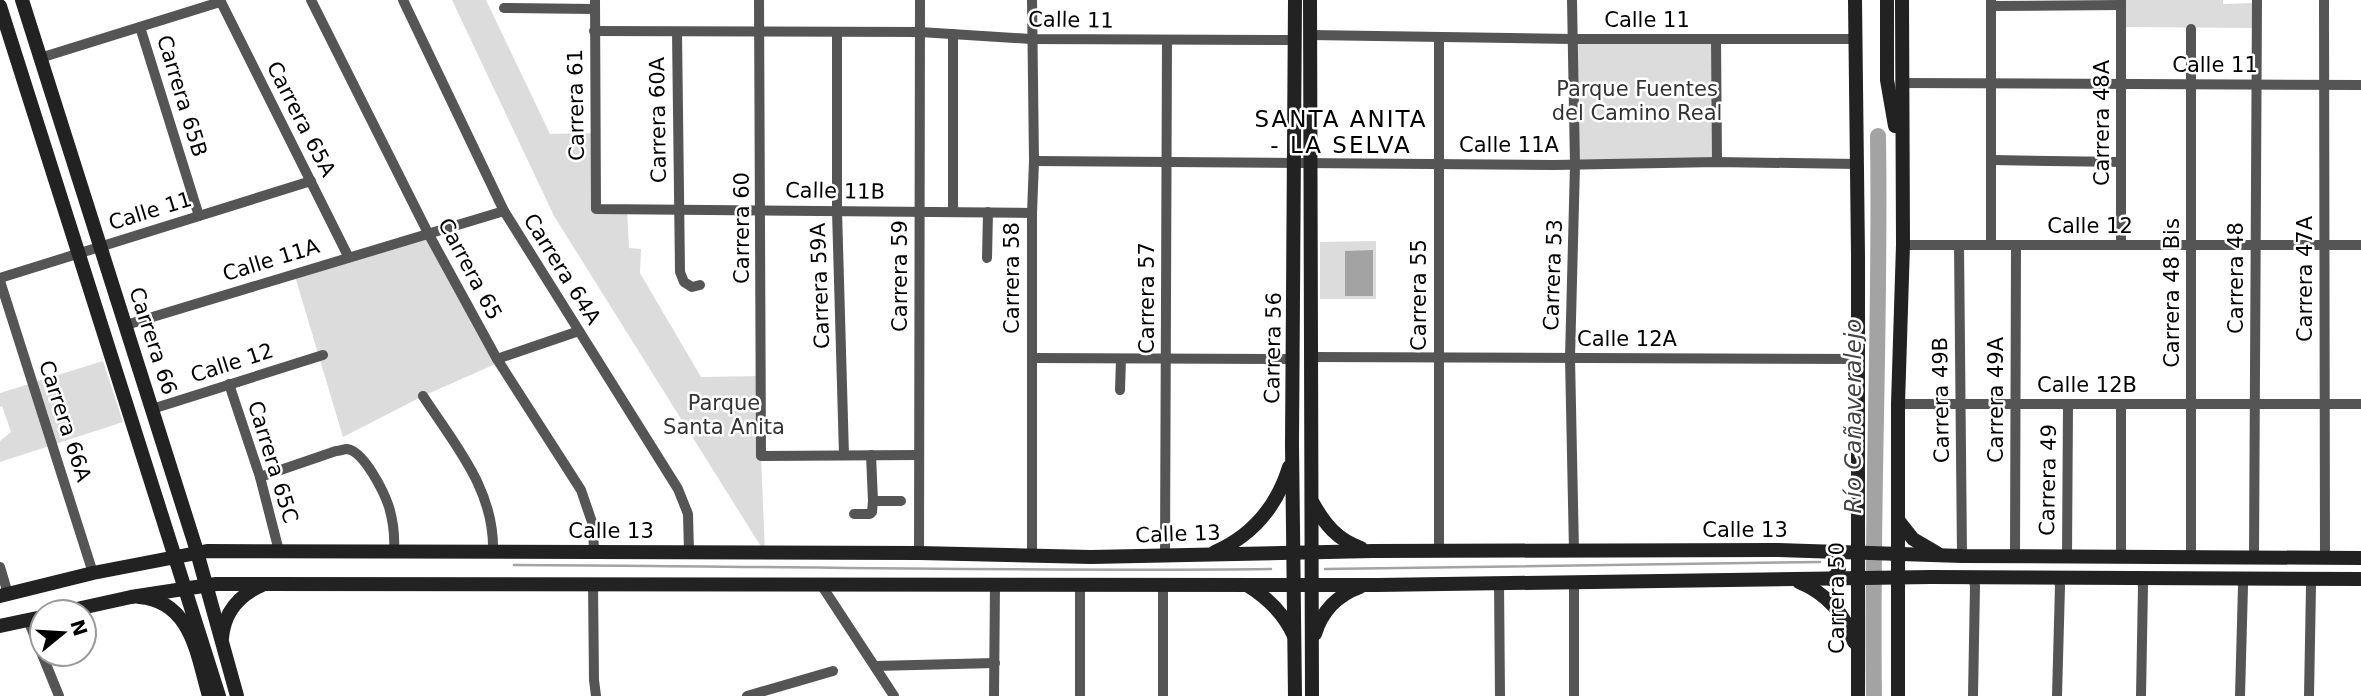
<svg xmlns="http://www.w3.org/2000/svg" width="2361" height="696" font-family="'DejaVu Sans',sans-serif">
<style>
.green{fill:#dcdcdc}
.water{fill:#a3a3a3}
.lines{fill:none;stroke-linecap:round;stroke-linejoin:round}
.stream{stroke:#a3a3a3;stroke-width:2.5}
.river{stroke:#a3a3a3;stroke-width:16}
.street{stroke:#555;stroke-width:10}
.secondary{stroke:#222;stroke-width:14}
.labels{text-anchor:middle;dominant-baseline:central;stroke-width:5;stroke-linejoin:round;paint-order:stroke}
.street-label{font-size:21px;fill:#000;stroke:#fff}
.park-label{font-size:21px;fill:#333;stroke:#fff}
.neighbourhood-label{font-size:23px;letter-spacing:2px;fill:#000;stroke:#fff}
.water-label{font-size:23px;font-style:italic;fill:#444;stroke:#fff}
</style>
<rect width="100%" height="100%" fill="#fff"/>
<g class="green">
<path d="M452 0H486L550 134 595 133 596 209H627L629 248 641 249 640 273 701 377 762 376 761 456 765 553 554 216Z"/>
<path d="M2126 0H2223V4L2253 3V28L2125 27Z"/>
<path d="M1573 39H1716L1717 162 1575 165Z"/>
<path d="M428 233 500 362 423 396 343 437 294 273Z"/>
<path d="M1376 241V299H1320V242Z"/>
<path d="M103 361 123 422 0 462V441L11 432 2 406 0 407V393Z"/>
</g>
<path class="water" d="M1373 250V296H1345V251Z"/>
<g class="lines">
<g class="stream">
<path d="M514 565C767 566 1019 572 1271 569"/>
<path d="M1325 569 1820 562"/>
</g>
<path class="river" d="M1874 696C1871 509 1881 323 1878 136"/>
<g class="street">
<path d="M220 0 348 256"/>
<path d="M311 0 428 233 497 359 581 490 593 525 594 552"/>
<path d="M403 0 504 211 678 489 688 514 689 552"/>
<path d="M595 0 596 209 1032 213"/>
<path d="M759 0 761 456 919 455"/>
<path d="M1572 0 1575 165 1570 358 1574 551"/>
<path d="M2121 0V245"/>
<path d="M2324 0 2325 558"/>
<path d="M1991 6 2121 5"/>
<path d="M504 8 595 9"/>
<path d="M140 27 199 216"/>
<path d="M2191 29V557"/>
<path d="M594 31 920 32 1031 39 1295 40"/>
<path d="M677 32 680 272 684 282 692 287 700 285"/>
<path d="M837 32V211L844 455"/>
<path d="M953 34V212"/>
<path d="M1310 35 1573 39H1857"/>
<path d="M1439 37V552"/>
<path d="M1716 39 1717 162"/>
<path d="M40 58 220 2"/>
<path d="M1901 83 2361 85"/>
<path d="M1991 160 2121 162"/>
<path d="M1034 161 1554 165 1717 162 1857 164"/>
<path d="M1903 245H2361"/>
<path d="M1959 245 1962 556"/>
<path d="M1991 245V0"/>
<path d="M987 258 988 212"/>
<path d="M0 278 311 181"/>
<path d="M0 281 93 573"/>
<path d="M126 325 504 211"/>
<path d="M1312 357 1858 359"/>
<path d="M1032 358 1294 359"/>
<path d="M497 359 579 331"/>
<path d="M229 384 260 477 279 551"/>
<path d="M1120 390 1121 359"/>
<path d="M423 396C455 445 495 490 493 552"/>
<path d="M1898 404H2361"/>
<path d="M152 409 323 355"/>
<path d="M871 455 873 501H901"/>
<path d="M260 477 336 451C340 451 344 449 347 449 364 451 384 492 389 507 393 521 395 536 394 551"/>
<path d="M854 514H870L872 512 873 501"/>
<path d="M919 553 920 0"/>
<path d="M1032 555V213L1034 161 1032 0"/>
<path d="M2015 555 2016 245"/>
<path d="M1165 556 1167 40"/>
<path d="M2067 556 2068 404"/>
<path d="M2121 556V404"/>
<path d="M2254 557 2257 0"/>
<path d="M0 567 8 594"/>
<path d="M1973 577 1975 586 1973 696"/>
<path d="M1499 582 1500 696"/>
<path d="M820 583 894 696"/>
<path d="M1080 583V696"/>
<path d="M1163 583V696"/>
<path d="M593 584 594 680 596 696"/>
<path d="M28 620 59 696"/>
<path d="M875 666 995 663"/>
<path d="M747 696 833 671"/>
<path d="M994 696 995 584"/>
<path d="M1574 696V581"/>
<path d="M2057 696 2060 586 2058 577"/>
<path d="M2141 696 2143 586 2141 578"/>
<path d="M2240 696 2243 586 2241 578"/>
<path d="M2309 696 2311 586 2310 578"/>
</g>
<g class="secondary">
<path d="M22 0 195 545 237 696"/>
<path d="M1310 0 1312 696"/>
<path d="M1855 0 1858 255V696"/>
<path d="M1887 0V80L1895 126"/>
<path d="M0 6 219 696"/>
<path d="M1313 503C1325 525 1338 540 1361 548"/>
<path d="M1898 520 1913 539 1937 553"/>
<path d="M1215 552C1253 535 1277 506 1289 467"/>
<path d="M1829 552C1841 559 1843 572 1831 579"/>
<path d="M1799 582C1826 593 1846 615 1854 642"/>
<path d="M1247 585C1268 598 1284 613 1294 636"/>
<path d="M0 596 93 573 207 551 919 553 1091 557 1373 551 1778 550 1962 556 2361 558"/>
<path d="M139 597C192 601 197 656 209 696"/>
<path d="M63 612 131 597 216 584 1377 585 1931 577 2361 579"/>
<path d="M0 626 42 617"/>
<path d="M1315 634C1322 611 1338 595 1360 587"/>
<path d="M222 638C224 613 239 595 262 585"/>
<path d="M1295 696 1292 445 1295 0"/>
<path d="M1898 696V404L1903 245 1902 0"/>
</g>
</g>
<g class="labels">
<g class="street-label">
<text transform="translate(1071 20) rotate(1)">Calle 11</text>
<text x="1647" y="20">Calle 11</text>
<text x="2215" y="65">Calle 11</text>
<text transform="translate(182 96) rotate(73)">Carrera 65B</text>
<text transform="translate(576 105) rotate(-91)">Carrera 61</text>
<text transform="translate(301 119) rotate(63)">Carrera 65A</text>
<text transform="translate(658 120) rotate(-91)">Carrera 60A</text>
<text transform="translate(2102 123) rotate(-90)">Carrera 48A</text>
<text x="1509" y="145">Calle 11A</text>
<text transform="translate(835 191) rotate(1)">Calle 11B</text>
<text transform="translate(150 211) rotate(-17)">Calle 11</text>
<text x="2090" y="226">Calle 12</text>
<text transform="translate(742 228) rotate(-90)">Carrera 60</text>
<text transform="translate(271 260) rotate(-17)">Calle 11A</text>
<text transform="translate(470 269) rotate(62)">Carrera 65</text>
<text transform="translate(562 269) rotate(58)">Carrera 64A</text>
<text transform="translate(1553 275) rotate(-88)">Carrera 53</text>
<text transform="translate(900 276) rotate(-90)">Carrera 59</text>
<text transform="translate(1012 278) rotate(-90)">Carrera 58</text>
<text transform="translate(2236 278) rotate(-90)">Carrera 48</text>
<text transform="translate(2305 279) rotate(-90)">Carrera 47A</text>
<text transform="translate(820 286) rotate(-92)">Carrera 59A</text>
<text transform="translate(2172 293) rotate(-90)">Carrera 48 Bis</text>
<text transform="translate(1419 295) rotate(-90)">Carrera 55</text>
<text transform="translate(1147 298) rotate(-90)">Carrera 57</text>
<text x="1627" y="339">Calle 12A</text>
<text transform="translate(153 341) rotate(72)">Carrera 66</text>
<text transform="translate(1273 348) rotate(-89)">Carrera 56</text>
<text transform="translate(232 363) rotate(-18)">Calle 12</text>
<text x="2087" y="385">Calle 12B</text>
<text transform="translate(1941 400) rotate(-91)">Carrera 49B</text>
<text transform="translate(1996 400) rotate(-90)">Carrera 49A</text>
<text transform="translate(65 421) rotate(72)">Carrera 66A</text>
<text transform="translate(273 462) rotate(73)">Carrera 65C</text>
<text transform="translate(2048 480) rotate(-89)">Carrera 49</text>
<text x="1745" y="530">Calle 13</text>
<text x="611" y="531">Calle 13</text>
<text transform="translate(1178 534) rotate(-2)">Calle 13</text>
<text transform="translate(1837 598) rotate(-90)">Carrera 50</text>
</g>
<g class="park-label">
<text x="1637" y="89">Parque Fuentes<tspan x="1637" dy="24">del Camino Real</tspan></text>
<text x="724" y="403">Parque<tspan x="724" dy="24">Santa Anita</tspan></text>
</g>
<g class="neighbourhood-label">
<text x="1341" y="119">SANTA ANITA<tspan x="1341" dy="26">- LA SELVA</tspan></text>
</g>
<g class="water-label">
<text transform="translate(1853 416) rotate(-90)">Río Cañaveralejo</text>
</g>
</g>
<g transform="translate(63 633) rotate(72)"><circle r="33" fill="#ffffff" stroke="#999999" stroke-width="2"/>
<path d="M0-5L12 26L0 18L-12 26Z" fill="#000000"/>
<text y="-10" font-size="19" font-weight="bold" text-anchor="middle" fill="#000000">N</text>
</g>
</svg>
